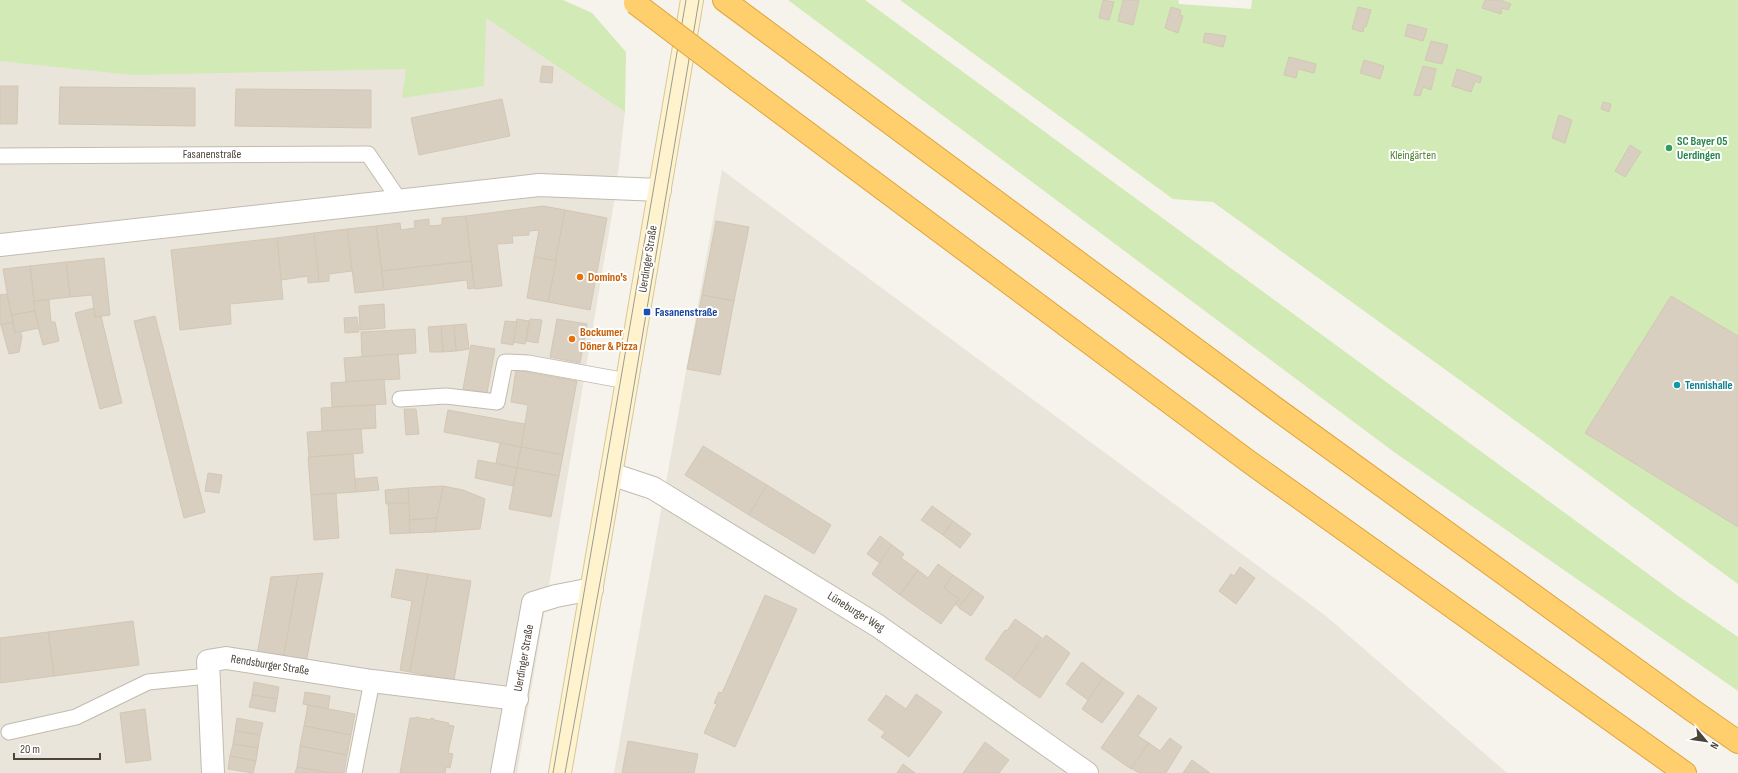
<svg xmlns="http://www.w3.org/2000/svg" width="1738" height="773" font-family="'Sofia Sans Condensed',sans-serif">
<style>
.residential{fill:#eae5da}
.green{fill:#d2eab5}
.building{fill:#d8cfc1;stroke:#d3c7b4}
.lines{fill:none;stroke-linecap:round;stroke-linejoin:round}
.lane-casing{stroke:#c2bbae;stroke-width:17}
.street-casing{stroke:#c2bbae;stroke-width:24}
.secondary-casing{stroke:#d6c79b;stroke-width:24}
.highway-casing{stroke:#e0a43c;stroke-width:24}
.lane{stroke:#fff;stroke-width:15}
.street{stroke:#fff;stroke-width:22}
.secondary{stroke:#fff3cd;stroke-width:22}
.highway{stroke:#ffcf6e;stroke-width:22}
.tram{stroke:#9a9a9a;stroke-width:1}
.highway-bridge-casing{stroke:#e0a43c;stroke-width:24;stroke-linecap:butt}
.highway-bridge{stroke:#ffcf6e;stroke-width:22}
.leisure-dot{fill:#2e9e5b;stroke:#fff;stroke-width:1.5}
.food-dot{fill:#e8710a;stroke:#fff;stroke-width:1.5}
.transit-dot{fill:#1a4fb4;stroke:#fff;stroke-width:1.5}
.culture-dot{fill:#0f9aa8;stroke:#fff;stroke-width:1.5}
.labels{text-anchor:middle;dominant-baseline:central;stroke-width:4;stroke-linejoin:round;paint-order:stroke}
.leisure-label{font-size:12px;font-weight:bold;fill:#27864d;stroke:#fff;text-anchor:start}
.street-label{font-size:12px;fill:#4b4439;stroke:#fff}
.park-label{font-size:12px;fill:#4a7f2a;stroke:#fff}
.food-label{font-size:12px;font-weight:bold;fill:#c56008;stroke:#fff;text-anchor:start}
.transit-label{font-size:12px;font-weight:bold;fill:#164399;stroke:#fff;text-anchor:start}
.culture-label{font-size:12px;font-weight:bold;fill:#0d838f;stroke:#fff;text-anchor:start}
</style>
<rect width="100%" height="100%" fill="#f6f3ec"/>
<g class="residential">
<path d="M0 0H460L625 112 616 191 517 773H0Z"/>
<path d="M722 170 1326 616 1507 773H614Z"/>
</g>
<g class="green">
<path d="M0 0H563L592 13 626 52 625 112 486 18 484 86 402 98 406 69 132 75 0 61Z"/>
<path d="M788 0H865L1681 598 1738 637V691L1394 452Z"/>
<path d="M900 0H1178L1179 4 1251 9 1252 0H1738V336L1671 296 1585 433 1738 527V584L1457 378 1213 202 1173 199Z"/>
</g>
<g class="building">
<path d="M1103 0 1114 2 1109 20 1099 18Z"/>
<path d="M1123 0H1139L1133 25 1118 21Z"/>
<path d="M1485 0H1500L1511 4 1508 10 1502 8 1501 14 1482 8Z"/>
<path d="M1171 7 1181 10 1180 15 1183 16 1178 33 1165 28Z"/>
<path d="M1358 7 1371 10 1366 27 1364 26 1363 32 1352 29Z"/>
<path d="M1408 24 1427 29 1423 41 1405 36Z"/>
<path d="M1205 33 1226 36 1223 47 1203 42Z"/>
<path d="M1431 41 1448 45 1442 64 1425 60Z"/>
<path d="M1289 57 1316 64 1314 73 1298 69 1296 78 1284 75Z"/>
<path d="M1364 60 1384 66 1380 79 1360 73Z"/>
<path d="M542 66 553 67 552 83 540 82Z"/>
<path d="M1423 66 1436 69 1431 90 1423 87 1420 96 1414 95Z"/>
<path d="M1457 69 1482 77 1480 83 1475 81 1471 92 1452 86Z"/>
<path d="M0 86H18L17 124H0Z"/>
<path d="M60 87 195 88V126L59 124Z"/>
<path d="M236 89 371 90V128L235 126Z"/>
<path d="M502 99 510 136 419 155 411 118Z"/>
<path d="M1603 102 1611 104 1609 112 1601 109Z"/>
<path d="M1559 115 1572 120 1565 143 1552 138Z"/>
<path d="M1630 145 1641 152 1625 177 1615 171Z"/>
<path d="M543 206 565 210 556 261 534 257 539 230 529 231V235L512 236 513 243 497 244 502 286 475 289 466 216Z"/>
<path d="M565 210 607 218 590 310 548 302Z"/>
<path d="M466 216 471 261 382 271 376 226 400 223 401 230 415 228 414 221 429 219V226L442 225V218Z"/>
<path d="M716 221 749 227 734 301 702 295Z"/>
<path d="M376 226 384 290 355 293 347 229Z"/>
<path d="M347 229 352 271 329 274V281L319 282 314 233Z"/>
<path d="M314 233 319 282 308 283V276L281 280 277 238Z"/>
<path d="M277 238 283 299 230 304 231 324 180 330 171 250Z"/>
<path d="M534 257 556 261 548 302 527 298Z"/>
<path d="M104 258 110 315 95 317 92 295 70 297 66 262Z"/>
<path d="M471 261 474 288 468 289 467 280 384 290 382 271Z"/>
<path d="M66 262 70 297 34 301 30 266Z"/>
<path d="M30 266 35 311 11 315 3 269Z"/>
<path d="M7 294 13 322 0 325V295Z"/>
<path d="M702 295 734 301 720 375 687 369Z"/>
<path d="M1671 296 1738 336V527L1585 433Z"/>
<path d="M49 300 51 322H55L59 341 43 345 35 316 34 301Z"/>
<path d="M384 304 385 328 360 330 359 306Z"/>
<path d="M94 308 95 317 101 316 122 403 100 409 75 313Z"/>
<path d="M35 311 39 328 15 333 12 315Z"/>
<path d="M155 316 205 512 184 518 134 321Z"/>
<path d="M357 317 359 332 345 333 344 318Z"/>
<path d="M517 319 529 321 525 344 513 342Z"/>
<path d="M530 319 542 320 538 343 526 341Z"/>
<path d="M557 319 587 324 580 363 550 357Z"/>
<path d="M505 321 517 322 513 345 501 343Z"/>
<path d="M12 322 15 333 20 331 22 336 19 352 9 354 1 325Z"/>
<path d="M466 324 469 349 456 351 454 325Z"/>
<path d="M454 325 456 351 443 352 441 326Z"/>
<path d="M441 326 443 352H430L428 327Z"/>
<path d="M415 329 416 353 362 357 361 332Z"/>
<path d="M471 345 495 349 487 393 463 389Z"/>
<path d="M398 354 400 379 346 382 344 358Z"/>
<path d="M516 370 577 381 563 455 521 447 528 405 511 402Z"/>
<path d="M384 379 386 404 332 407 331 383Z"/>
<path d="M375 405 376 428 322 432 321 408Z"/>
<path d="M404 409H416L419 434 406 435Z"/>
<path d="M448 410 525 424 521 447 444 432Z"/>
<path d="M361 429 363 453 309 457 307 432Z"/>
<path d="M500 443 521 447 517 468 496 463Z"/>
<path d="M703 446 767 485 749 515 685 475Z"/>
<path d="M521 447 563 455 559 476 517 468Z"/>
<path d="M353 454 356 492 311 495 308 457Z"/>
<path d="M478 460 517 468 513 486 475 478Z"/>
<path d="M517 468 559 476 551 517 509 509Z"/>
<path d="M208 473 222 475 219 493 205 491Z"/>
<path d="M377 477 379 490 356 492 355 479Z"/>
<path d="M767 485 831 525 814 554 749 515Z"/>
<path d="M443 486 463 490 485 499 480 529 434 532Z"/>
<path d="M443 486 437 518 409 520 408 488Z"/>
<path d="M408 488 409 503 386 504 385 490Z"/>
<path d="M336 493 339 538 314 540 311 495Z"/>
<path d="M388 503H409L410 533 390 534Z"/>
<path d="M932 506 953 521 943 535 921 520Z"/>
<path d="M437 518 435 532 410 533 409 520Z"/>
<path d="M953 521 971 534 960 548 943 535Z"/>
<path d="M880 536 892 545 880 563 867 554Z"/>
<path d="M892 545 904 554 901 558 918 570 900 595 872 574Z"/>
<path d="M938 564 953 575 944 588 959 599 941 624 900 595 918 570 928 578Z"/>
<path d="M1240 567 1255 578 1236 604 1219 591 1231 574 1234 576Z"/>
<path d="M396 569 428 574 410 672 400 670 412 601 391 597Z"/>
<path d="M323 573 306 663 283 659 298 575Z"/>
<path d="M428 574 471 581 454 680 410 672Z"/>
<path d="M298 575 283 659 257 655 271 577Z"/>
<path d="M953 575 973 589 959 607 955 604 959 599 944 588Z"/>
<path d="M973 589 984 597 971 616 959 608Z"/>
<path d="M765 595 797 609 735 747 704 733 717 704 714 703 719 692 722 693Z"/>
<path d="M1015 619 1042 638 1014 679 985 659 1005 630 1007 631Z"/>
<path d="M133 621 139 665 54 676 48 632Z"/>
<path d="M48 632 54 676 0 683V638Z"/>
<path d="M1046 635 1070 653 1040 698 1013 679Z"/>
<path d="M1082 662 1103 678 1088 700 1066 684Z"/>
<path d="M1103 678 1124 693 1102 723 1082 709Z"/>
<path d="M254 682 279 687 277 699 252 695Z"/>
<path d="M305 692 330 696 328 709 303 704Z"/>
<path d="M916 694 942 712 909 757 881 737 885 732 868 720 886 695 906 709Z"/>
<path d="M252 695 277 699 275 712 249 707Z"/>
<path d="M1138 695 1157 708 1138 736 1149 743 1131 769 1101 748Z"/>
<path d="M308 705 355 714 351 735 304 726Z"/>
<path d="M145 709 151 760 126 763 120 713Z"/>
<path d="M416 717 431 720V718L434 719V720L449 723 448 725 454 726 448 753 453 754 450 768 446 767 445 773H400L410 718H415Z"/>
<path d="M237 718 263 723 260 735 235 731Z"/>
<path d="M304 726 351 735 347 755 300 746Z"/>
<path d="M235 731 260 735 258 748 233 744Z"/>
<path d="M1170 738 1182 747 1166 773H1139L1131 768 1149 743 1160 751Z"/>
<path d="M628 741 698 754 694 773H622Z"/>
<path d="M985 742 1009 760 999 773H963Z"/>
<path d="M233 744 258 748 256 761 230 756Z"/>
<path d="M300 746 347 755 344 773H330L297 767Z"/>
<path d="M230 756 256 761 253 773 228 769Z"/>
<path d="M1192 760 1210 773H1183Z"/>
<path d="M903 764 915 773H897Z"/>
<path d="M297 767 330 773H295Z"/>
</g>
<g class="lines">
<defs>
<g id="lane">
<path d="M0 156 368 154 400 201"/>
<path d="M400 399 446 396 497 402 505 362 528 363 627 381"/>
<path d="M9 732 76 717 148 682 208 676"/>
<path d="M354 773 372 681"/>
</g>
<g id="street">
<path d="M0 245 539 185 660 190"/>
<path d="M611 474 653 488 878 626 1087 773"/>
<path d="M213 773 208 661 226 658 372 681 517 699"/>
<path d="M502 773 533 603 556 596 592 589"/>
</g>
<path id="secondary" d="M560 773 692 0"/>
<g id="highway">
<path d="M724 0 1275 408 1692 710 1738 742"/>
<path d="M738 81 1248 461 1685 773"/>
</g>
</defs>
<use href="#lane" class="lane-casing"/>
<use href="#street" class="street-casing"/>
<use href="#secondary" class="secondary-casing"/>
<use href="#highway" class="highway-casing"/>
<use href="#lane" class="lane"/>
<use href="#street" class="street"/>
<use href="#secondary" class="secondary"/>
<use href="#highway" class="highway"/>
<g class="tram">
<path d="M553 773 686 0"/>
<path d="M565 773 610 528 699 0"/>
</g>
<defs>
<path id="highway-bridge" d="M635 3 738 81"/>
</defs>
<use href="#highway-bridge" class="highway-bridge-casing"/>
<use href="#highway-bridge" class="highway-bridge"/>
</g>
<circle class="leisure-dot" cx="1669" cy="148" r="4"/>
<g class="food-dot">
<circle cx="580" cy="277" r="4"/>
<circle cx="572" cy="339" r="4"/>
</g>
<rect class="transit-dot" x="643" y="308" width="8" height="8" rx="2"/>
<circle class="culture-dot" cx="1677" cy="385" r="4"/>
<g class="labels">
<g class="leisure-label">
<text x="1677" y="141">SC Bayer 05<tspan x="1677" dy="14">Uerdingen</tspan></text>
</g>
<g class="street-label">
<text x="212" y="154">Fasanenstraße</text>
<text transform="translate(648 259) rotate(-81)">Uerdinger Straße</text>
<text transform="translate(856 612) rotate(32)">Lüneburger Weg</text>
<text transform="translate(524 658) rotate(-80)">Uerdinger Straße</text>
<text transform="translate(270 665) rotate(9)">Rendsburger Straße</text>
</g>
<g class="park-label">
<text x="1413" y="155">Kleingärten</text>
</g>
<g class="food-label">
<text x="588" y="277">Domino's</text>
<text x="580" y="332">Bockumer<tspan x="580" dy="14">Döner &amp; Pizza</tspan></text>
</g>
<g class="transit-label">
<text x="655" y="312">Fasanenstraße</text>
</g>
<g class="culture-label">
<text x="1685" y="385">Tennishalle</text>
</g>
</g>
<g transform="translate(1706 741) rotate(119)" stroke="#ffffff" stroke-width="3" paint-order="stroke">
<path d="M0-3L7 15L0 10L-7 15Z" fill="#4b4439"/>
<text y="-6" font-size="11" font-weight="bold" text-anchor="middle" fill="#4b4439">N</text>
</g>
<path d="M14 753v6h86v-6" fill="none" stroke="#4b4439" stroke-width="2"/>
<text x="20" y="753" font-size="12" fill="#4b4439" stroke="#ffffff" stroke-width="3" paint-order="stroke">20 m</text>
</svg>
